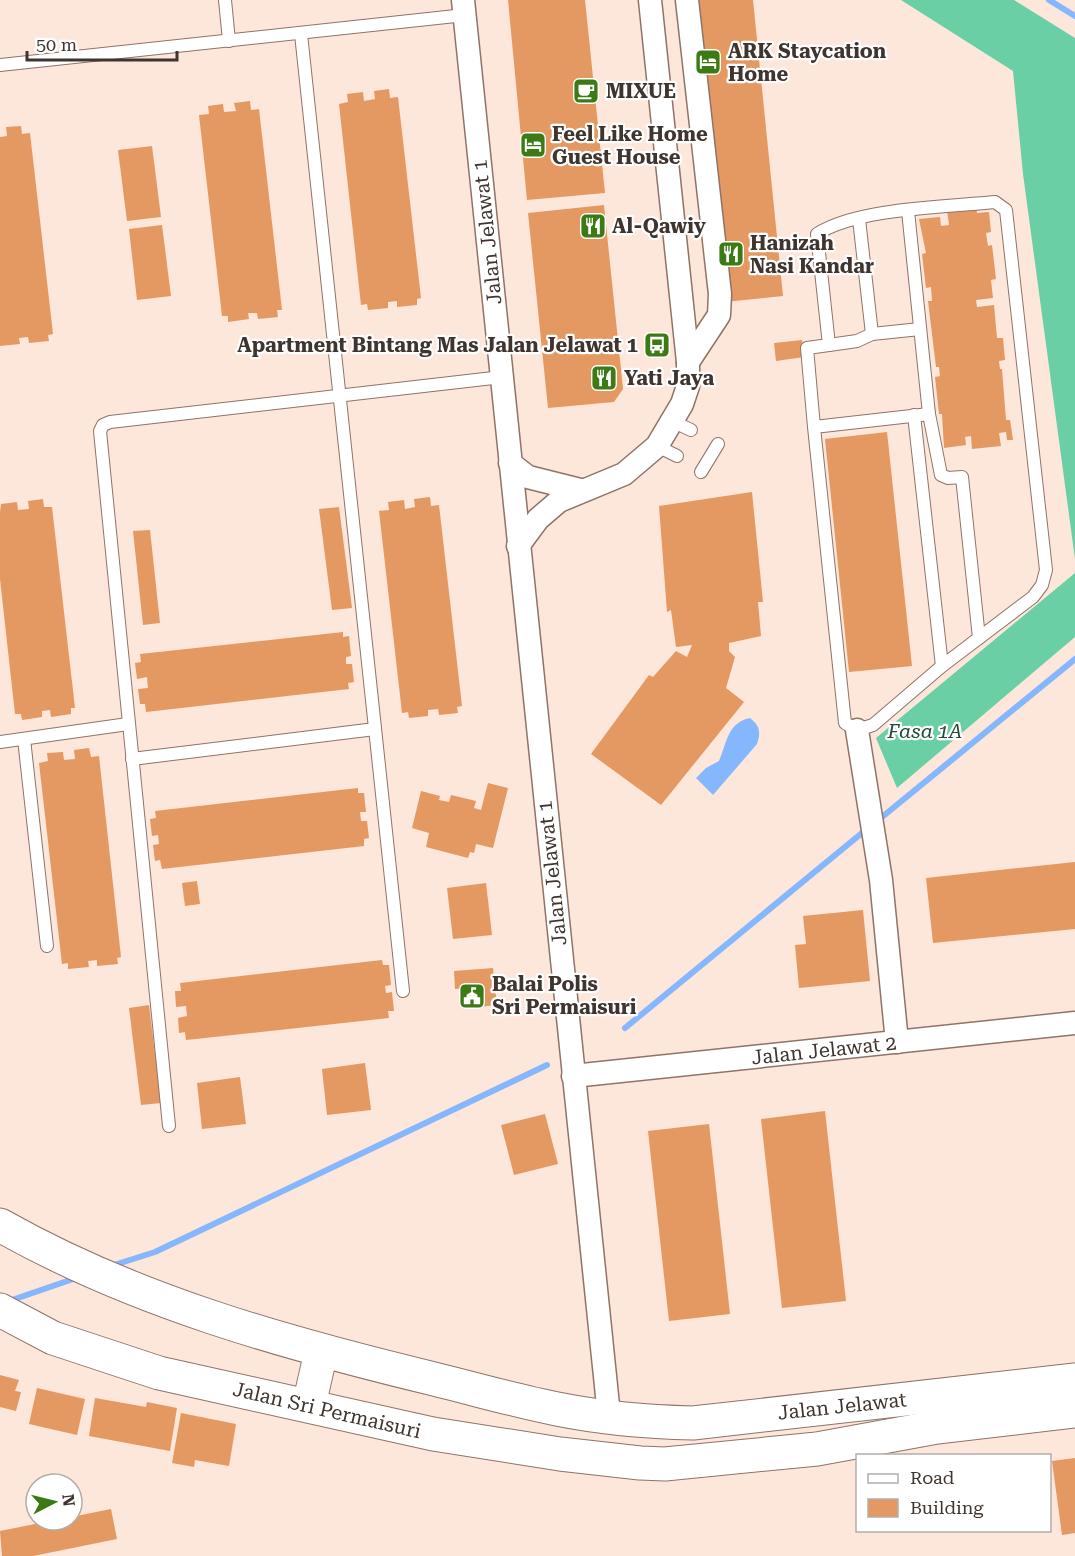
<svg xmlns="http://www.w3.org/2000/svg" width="1075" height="1556" font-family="'Roboto Serif',serif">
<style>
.forest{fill:#6acfa4}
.water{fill:#84b7fd}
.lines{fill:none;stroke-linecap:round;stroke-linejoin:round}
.stream{stroke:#84b7fd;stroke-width:6}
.building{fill:#e49962}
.lane-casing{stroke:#8e7467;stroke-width:14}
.street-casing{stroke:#8e7467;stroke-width:25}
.secondary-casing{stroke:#8e7467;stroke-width:35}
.lane{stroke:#fff;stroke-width:12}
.street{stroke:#fff;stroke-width:22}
.secondary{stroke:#fff;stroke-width:33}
.labels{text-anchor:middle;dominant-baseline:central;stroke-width:4.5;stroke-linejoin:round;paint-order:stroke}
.poi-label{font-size:20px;font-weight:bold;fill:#3f342e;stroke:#fff;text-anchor:start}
.street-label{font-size:20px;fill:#3f342e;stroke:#fff}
.park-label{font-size:20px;font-style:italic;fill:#1f4b38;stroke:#fff}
</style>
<rect width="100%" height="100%" fill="#fde6da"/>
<g class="forest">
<path d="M901 0H1014L1075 38V559L1023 174 1013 71Z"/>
<path d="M1075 573V637L897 788 876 738Z"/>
</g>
<path class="water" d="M750 718C760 726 761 732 757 744L713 795 696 778 706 768 719 761C727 743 727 723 750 718Z"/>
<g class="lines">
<g class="stream">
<path d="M1049 0 1075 16"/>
<path d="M876 822 1075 659"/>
<path d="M625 1028 868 828"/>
<path d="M111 1266 155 1252 547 1065"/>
<path d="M9 1301 79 1277"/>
</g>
</g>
<g class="building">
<path d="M508 0H585L605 193 527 200Z"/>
<path d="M694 0H753L783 296 725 302Z"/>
<path d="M389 89 390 98 398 97 421 298 417 299V305L397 307V301L388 302V308L368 310 367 304 361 305 339 104 348 102 347 94 363 92 364 101 375 99 374 91Z"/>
<path d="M250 101 251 110 259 109 282 310H277L278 317 258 319 257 313H248L249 319 228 322V316H222L199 115 209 114 208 106 223 104 224 112 236 111 234 103Z"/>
<path d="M21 126 22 134 30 133 53 334 48 335 49 341 29 343 28 337 19 338 20 344 0 346V137L7 136 6 127Z"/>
<path d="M152 146 161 217 127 221 118 150Z"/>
<path d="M604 205 623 389 614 402 548 408 528 213Z"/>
<path d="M976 206 977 213 989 212 991 232 986 233 988 246 992 245 996 279 991 280 993 298 976 300 977 307 994 305 997 338H1003L1005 360 999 361 1000 369H1002L1006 420H1010L1013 440H1007L1006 432 999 433 1001 446 972 449 971 436 965 437 966 445 944 448 942 414H939L935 377 940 376 939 367H936L928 301H932L931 287 926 288 922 254 926 253 919 219 940 217 941 226 949 225 947 210Z"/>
<path d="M162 225 171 296 137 300 129 229Z"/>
<path d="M802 340 804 357 776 361 774 343Z"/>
<path d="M887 432 912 666 849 672 825 439Z"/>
<path d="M752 492 763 602H758L761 636 729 643V651L735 657 726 688 744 702 661 805 591 754 649 675 653 677 676 651 687 657 692 645 676 647 671 610 667 612 659 506Z"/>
<path d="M430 497 431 506 439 505 462 706 457 707 458 713 439 715 438 709 428 710V716L409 718 408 712 402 713 379 511 389 510 388 502 404 500 405 509 415 507 414 499Z"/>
<path d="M43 499 44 507H52L75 708H71V714L51 717 50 710 42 711V717L22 720 21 714H15L0 579V512L1 504 17 502 18 510 29 509 28 501Z"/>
<path d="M339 507 352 608 332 610 319 509Z"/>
<path d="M150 530 160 623 143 625 133 531Z"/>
<path d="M343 632V637L349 636 351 656 346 657V664H352L354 682 348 683 349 689 146 712 145 704H140L138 689 148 688 147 677 137 679 135 663 141 662 140 654Z"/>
<path d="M89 748 91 757 99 756 121 957 117 958 118 964 97 966V960L88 961 89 967 68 969V963L62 964 39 763 48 761 47 753 63 752 64 760 75 759 74 750Z"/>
<path d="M488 783 508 788 493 848 476 844 474 853 470 852 468 858 426 847 429 833 412 828 421 791 440 796 439 800 449 802 451 795 476 801 474 808 481 810Z"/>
<path d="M358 788V793H364L366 812H360L361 821H367L369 838 364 839V846L162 869 160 860 155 861 153 845 159 844 158 835 152 836 150 819 156 818 155 811Z"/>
<path d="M1075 862V929L933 943 926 878Z"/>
<path d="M197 881 200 904 185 906 182 883Z"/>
<path d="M486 883 492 935 453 939 447 888Z"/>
<path d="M863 910 870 981 799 988 795 945 806 944 803 916Z"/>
<path d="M382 960 383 965H389L391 985 385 986 386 993 392 992 394 1011H388L389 1018 186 1040 185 1032 179 1033 178 1018 187 1016 186 1006 176 1007 175 991H181L180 983Z"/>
<path d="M493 968 497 1005 468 1008 466 988 455 989 454 971Z"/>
<path d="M149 1005 161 1103 141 1105 129 1008Z"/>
<path d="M365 1063 371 1110 327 1115 322 1069Z"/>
<path d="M240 1077 246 1124 202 1129 197 1083Z"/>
<path d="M825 1111 846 1301 782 1308 761 1119Z"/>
<path d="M545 1114 558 1164 514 1175 501 1125Z"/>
<path d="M709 1124 730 1314 669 1321 648 1131Z"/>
<path d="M0 1375 19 1380 15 1391 21 1392 16 1411 0 1407Z"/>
<path d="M37 1388 85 1399 77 1435 29 1424Z"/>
<path d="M95 1398 146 1407 147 1402 177 1408 170 1451 89 1436Z"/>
<path d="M181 1413 236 1424 229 1466 195 1460 194 1467 172 1463Z"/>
<path d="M1075 1458V1533L1062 1535 1052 1461Z"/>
<path d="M111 1509 117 1539 33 1556H2L0 1531 55 1520H72V1517Z"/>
</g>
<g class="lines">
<defs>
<g id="lane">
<path d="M225 0 229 41"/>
<path d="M301 34 403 991"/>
<path d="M0 65 465 15"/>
<path d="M908 211 929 414 941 475 948 478 962 477 979 638"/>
<path d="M872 334 920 329"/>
<path d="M829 345 857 341 872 334 859 219"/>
<path d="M914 415 942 666"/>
<path d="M674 422 691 430"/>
<path d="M814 427 807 348 829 345 817 234C857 208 946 207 995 202L1006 210 1046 570 1042 585 1033 597 942 666 873 725 857 730 845 723 814 427 929 414"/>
<path d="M657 446 677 456"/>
<path d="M701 472 718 444"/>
<path d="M24 739 47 946"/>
<path d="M0 742 128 724"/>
<path d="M132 759 375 729"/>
<path d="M169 1126 100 431 103 425 110 422 502 377"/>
</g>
<g id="street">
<path d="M463 0 609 1415"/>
<path d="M687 0 720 294 719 315 688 362"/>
<path d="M510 463 528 477 580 490"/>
<path d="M518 546 538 519 559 501 624 474 657 446 682 404 688 386V362L650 0"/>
<path d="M857 730 881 880 897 1042"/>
<path d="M573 1076 1075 1023"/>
</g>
<g id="secondary">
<path d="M0 1225C134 1301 285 1343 434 1379 475 1389 516 1401 557 1409 602 1418 648 1422 693 1423L1075 1380"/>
<path d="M0 1310 53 1338 159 1373 433 1434 560 1454 640 1463 665 1464 817 1449 937 1427 1075 1411"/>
<path d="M309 1405 321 1352"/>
</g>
</defs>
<use href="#lane" class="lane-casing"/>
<use href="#street" class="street-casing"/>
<use href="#secondary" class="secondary-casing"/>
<use href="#lane" class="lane"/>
<use href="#street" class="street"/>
<use href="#secondary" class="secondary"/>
</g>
<defs>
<symbol id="hotel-square" viewBox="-11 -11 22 22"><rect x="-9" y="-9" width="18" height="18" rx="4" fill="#3c7a16" stroke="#fff"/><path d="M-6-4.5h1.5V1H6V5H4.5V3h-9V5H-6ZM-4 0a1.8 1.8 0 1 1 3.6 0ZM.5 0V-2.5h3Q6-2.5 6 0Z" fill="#fff"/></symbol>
<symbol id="cafe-square" viewBox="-11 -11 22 22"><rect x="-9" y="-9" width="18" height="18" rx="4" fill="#3c7a16" stroke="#fff"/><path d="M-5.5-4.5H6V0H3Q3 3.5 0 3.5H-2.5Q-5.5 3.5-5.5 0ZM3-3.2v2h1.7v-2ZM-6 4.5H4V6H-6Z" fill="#fff"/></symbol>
<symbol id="restaurant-square" viewBox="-11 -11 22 22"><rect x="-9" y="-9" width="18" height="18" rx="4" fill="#3c7a16" stroke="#fff"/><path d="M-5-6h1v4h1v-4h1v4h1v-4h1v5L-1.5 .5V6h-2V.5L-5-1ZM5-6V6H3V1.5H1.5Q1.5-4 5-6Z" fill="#fff"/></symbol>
<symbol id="bus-square" viewBox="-11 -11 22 22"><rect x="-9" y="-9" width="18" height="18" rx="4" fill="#3c7a16" stroke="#fff"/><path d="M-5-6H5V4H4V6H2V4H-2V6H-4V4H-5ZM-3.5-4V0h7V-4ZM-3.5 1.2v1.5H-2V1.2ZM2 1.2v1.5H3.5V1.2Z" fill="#fff"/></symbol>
<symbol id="civic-square" viewBox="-11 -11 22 22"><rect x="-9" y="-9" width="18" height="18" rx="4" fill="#3c7a16" stroke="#fff"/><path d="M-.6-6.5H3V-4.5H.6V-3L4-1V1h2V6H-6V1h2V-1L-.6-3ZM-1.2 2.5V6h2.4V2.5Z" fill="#fff"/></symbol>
</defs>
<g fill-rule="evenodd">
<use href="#hotel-square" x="693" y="47" width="30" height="30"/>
<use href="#cafe-square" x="571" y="76" width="30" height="30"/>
<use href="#hotel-square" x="518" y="130" width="30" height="30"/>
<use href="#restaurant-square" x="578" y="211" width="30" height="30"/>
<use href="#restaurant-square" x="716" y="239" width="30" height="30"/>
<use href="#bus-square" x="642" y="330" width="30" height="30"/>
<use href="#restaurant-square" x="589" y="363" width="30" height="30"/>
<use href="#civic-square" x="457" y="981" width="30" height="30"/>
</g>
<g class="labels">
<g class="poi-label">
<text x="728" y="51">ARK Staycation<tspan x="728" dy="23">Home</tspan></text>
<text x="606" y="91">MIXUE</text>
<text x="552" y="134">Feel Like Home<tspan x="552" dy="23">Guest House</tspan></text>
<text x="612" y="226">Al-Qawiy</text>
<text x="750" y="243">Hanizah<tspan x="750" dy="23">Nasi Kandar</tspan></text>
<text x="638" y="345" text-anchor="end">Apartment Bintang Mas Jalan Jelawat 1</text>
<text x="624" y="378">Yati Jaya</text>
<text x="492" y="984">Balai Polis<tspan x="492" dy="23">Sri Permaisuri</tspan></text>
</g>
<g class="street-label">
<text transform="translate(487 232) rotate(-96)">Jalan Jelawat 1</text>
<text transform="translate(552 873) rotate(-96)">Jalan Jelawat 1</text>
<text transform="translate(824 1050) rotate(-6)">Jalan Jelawat 2</text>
<text transform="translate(842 1406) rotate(-6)">Jalan Jelawat</text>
<text transform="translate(327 1410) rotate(13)">Jalan Sri Permaisuri</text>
</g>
<g class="park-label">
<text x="925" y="731">Fasa 1A</text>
</g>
</g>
<rect x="856" y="1454" width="195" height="78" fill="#ffffff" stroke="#b2aeab" stroke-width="1.5"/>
<rect x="868" y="1474" width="30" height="9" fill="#ffffff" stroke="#b2aeab" stroke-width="1.5"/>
<text x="910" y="1484" font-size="18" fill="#3f342e">Road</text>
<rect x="868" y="1499" width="30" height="18" fill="#e49962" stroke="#b2aeab" stroke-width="1.5"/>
<text x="910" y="1514" font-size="18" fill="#3f342e">Building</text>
<g transform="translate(54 1502) rotate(83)"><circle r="28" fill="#ffffff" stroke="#b2aeab" stroke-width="1.5"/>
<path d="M0-4.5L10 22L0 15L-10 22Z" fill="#3c7a16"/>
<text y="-9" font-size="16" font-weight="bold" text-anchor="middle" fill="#3f342e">N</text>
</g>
<path d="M27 51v9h150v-9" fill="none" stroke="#3f342e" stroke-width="3"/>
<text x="36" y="51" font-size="18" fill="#3f342e" stroke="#ffffff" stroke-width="4.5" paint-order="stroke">50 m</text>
</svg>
